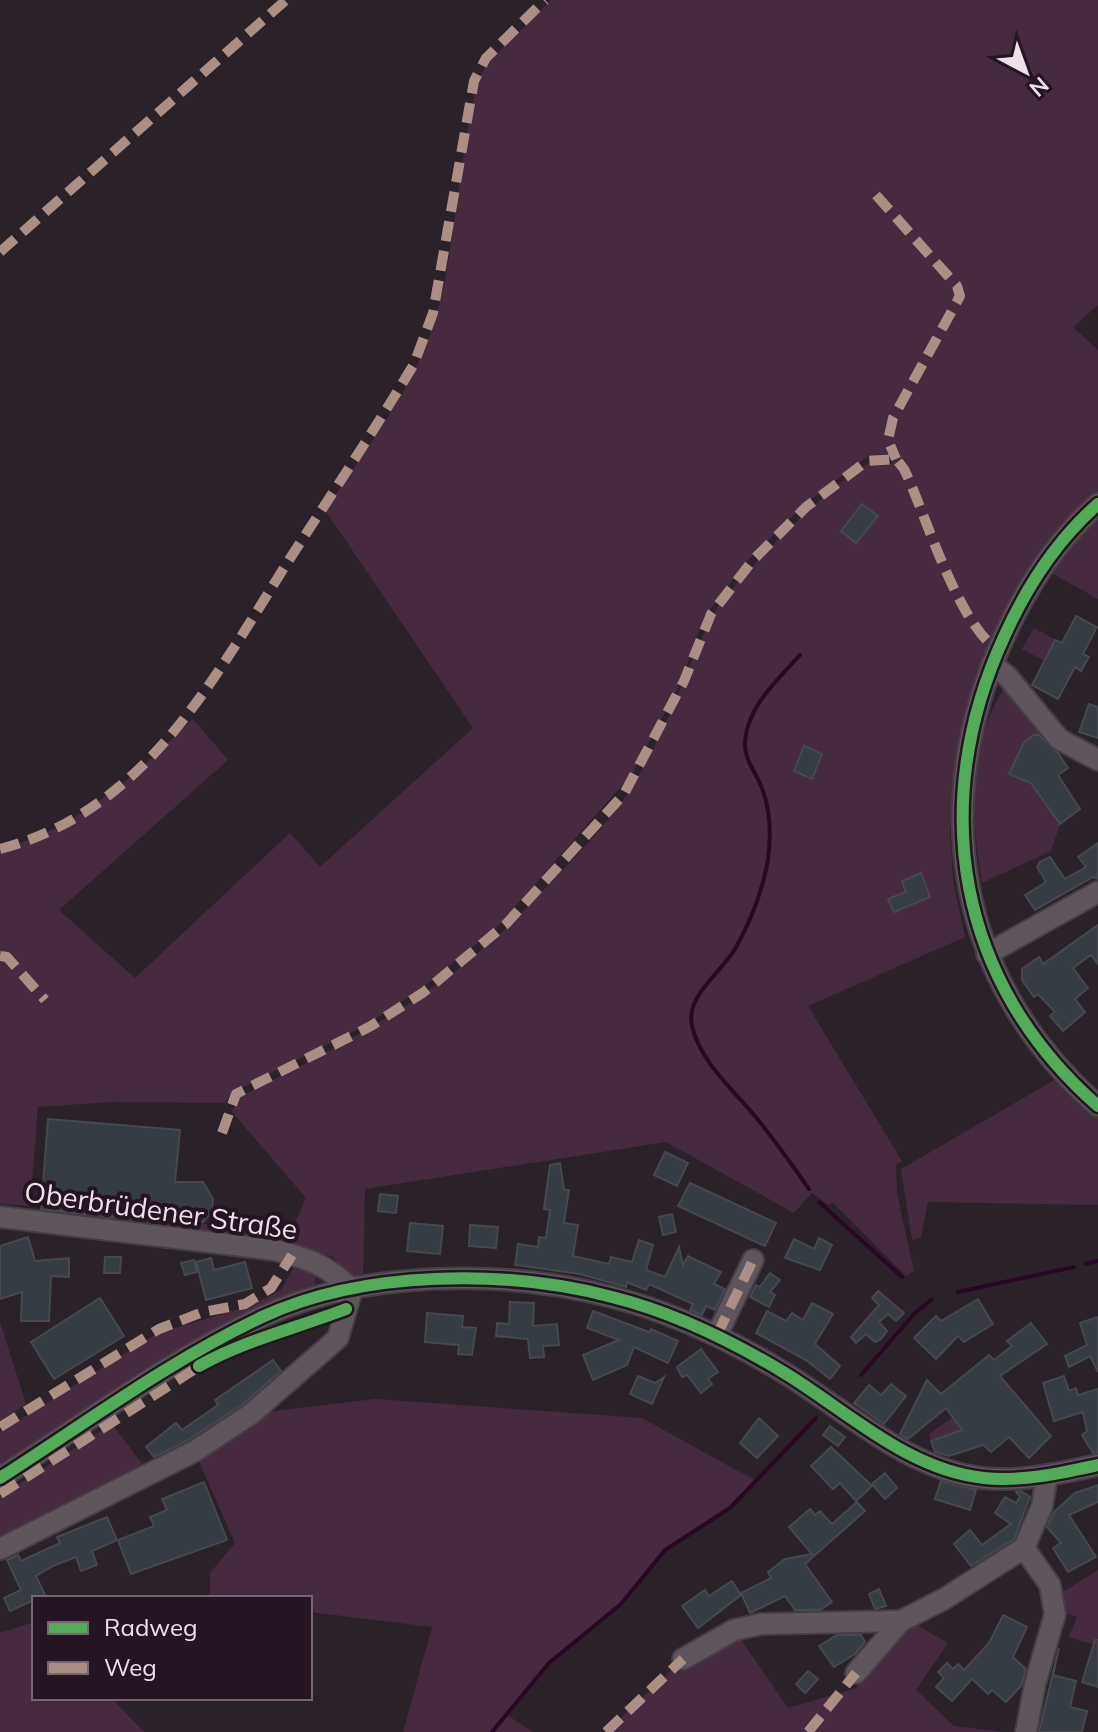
<svg xmlns="http://www.w3.org/2000/svg" width="1098" height="1732" font-family="Mulish,sans-serif">
<style>
.green{fill:#462b40}
.lines{fill:none;stroke-linecap:round;stroke-linejoin:round}
.stream{stroke:#280624;stroke-width:4}
.building{fill:#353c43;stroke:#46494d;stroke-width:2}
.minor-casing{stroke:#473e45;stroke-width:24}
.minor{stroke:#5e565c;stroke-width:20}
.quiet{stroke:#ac8f84;stroke-width:10;stroke-dasharray:20 10;stroke-linecap:butt}
.cycleway-casing{stroke:#251422;stroke-width:17}
.cycleway{stroke:#51ab58;stroke-width:12}
.labels{text-anchor:middle;dominant-baseline:central;stroke-width:8;stroke-linejoin:round;paint-order:stroke}
.street-label{font-size:28px;fill:#ede1ea;stroke:#251422}
</style>
<rect width="100%" height="100%" fill="#2b2129"/>
<g class="green">
<path d="M551 0H1098V305L1073 327 1098 350V495L992 646 971 701 950 830 953 880 965 937 808 1006 902 1161 896 1165 897 1194 914 1271 906 1276 833 1203 829 1205 812 1193 794 1213 666 1142 365 1189 363 1277 348 1275 332 1256 164 1232 163 1218 289 1236 306 1198 232 1112 238 1098C352 1040 448 992 537 897 566 866 605 828 628 793 664 738 683 677 711 618 725 588 839 475 870 463 877 460 886 463 893 464L890 453 867 457 805 504 749 559 704 617 680 684 632 774 497 927 422 988 366 1025 232 1093 225 1103 111 1102 38 1107 30 1206 0 1204V849C81 828 133 776 193 719L228 760 59 910 135 978 290 833 320 867 473 728 325 510C366 449 417 385 437 313 458 236 458 154 479 77L490 61Z"/>
<path d="M1098 513V599L1048 571Z"/>
<path d="M1034 628 1073 649 1056 667 1022 649Z"/>
<path d="M1005 687 1043 732 1035 737 1031 782 1060 824 1051 851 982 883C971 817 967 745 1005 687Z"/>
<path d="M1058 1078 1098 1116V1205L928 1202 921 1237 912 1240 901 1169Z"/>
<path d="M295 1265 316 1270 315 1285 299 1298 0 1468V1432L156 1334 255 1304 281 1290Z"/>
<path d="M0 1322 26 1404 0 1421Z"/>
<path d="M375 1399 642 1418 758 1482 730 1508 665 1550 621 1604 549 1663 506 1714 532 1732H403L432 1627 310 1612V1598H210V1573L235 1543 197 1457 266 1412Z"/>
<path d="M964 1409 967 1429 931 1441 929 1434Z"/>
<path d="M112 1424 145 1468 0 1542V1496Z"/>
<path d="M1098 1570V1646L1069 1637 1077 1617 1042 1605Z"/>
<path d="M34 1622V1698H111L144 1732H0V1633Z"/>
<path d="M913 1623 948 1643 916 1690 954 1726 1003 1732H606L683 1659 731 1625 788 1708 856 1688Z"/>
</g>
<g class="lines">
<g class="stream">
<path d="M800 655C778 679 748 706 745 741 743 759 758 775 763 791 773 819 771 854 763 882 757 904 746 930 735 949 721 973 685 996 692 1026 701 1066 743 1098 766 1130 781 1149 795 1169 809 1189"/>
<path d="M819 1202 902 1277"/>
<path d="M1086 1264 1098 1261"/>
<path d="M958 1292 1074 1267"/>
<path d="M861 1375 914 1314 932 1299"/>
<path d="M492 1732 549 1663 621 1604 665 1550 730 1508 816 1418"/>
</g>
</g>
<g class="building">
<path d="M862 504 878 516 856 543 841 531Z"/>
<path d="M1076 616 1097 627 1083 654 1089 657 1081 671 1075 667 1058 699 1032 685 1055 640 1062 643Z"/>
<path d="M1089 704 1098 707V738L1079 732Z"/>
<path d="M1034 735H1039L1058 753 1068 768 1058 775 1080 809 1060 824 1031 783 1009 774 1024 742Z"/>
<path d="M804 746 822 754 812 779 794 771Z"/>
<path d="M1098 843V879L1093 877 1035 910 1025 895 1046 882 1037 867 1040 862 1050 857 1065 879 1086 867 1078 857Z"/>
<path d="M921 873 930 897 894 912 888 899 906 892 902 881Z"/>
<path d="M1098 925V964L1091 955 1073 968 1088 988 1075 999 1085 1012 1063 1031 1050 1016 1055 1012 1038 994 1034 997 1022 980V969L1039 957 1043 964Z"/>
<path d="M48 1119 180 1130 175 1182H203L213 1199 212 1212 203 1222 163 1218V1223L41 1209Z"/>
<path d="M665 1152 688 1163 677 1186 654 1175Z"/>
<path d="M560 1163 564 1190H569L564 1223 578 1225 573 1256 609 1264 611 1257 632 1262 639 1240 653 1245 646 1270 665 1277 679 1247 683 1265 688 1256 721 1272 714 1284 725 1289 715 1310 706 1306 702 1315 690 1310 693 1304 649 1284 646 1290 627 1282 626 1287 580 1274 515 1265 518 1244 538 1247 539 1237 546 1238 550 1210 544 1209 550 1165Z"/>
<path d="M690 1183 776 1223 765 1246 678 1206Z"/>
<path d="M380 1194 398 1196 396 1213 378 1211Z"/>
<path d="M672 1214 676 1232 663 1235 659 1217Z"/>
<path d="M410 1223 443 1226 440 1254 407 1251Z"/>
<path d="M470 1225 498 1227 496 1248 469 1246Z"/>
<path d="M28 1237 35 1261 69 1258V1277L51 1276 49 1321H21L22 1292 0 1299V1246Z"/>
<path d="M819 1238 832 1245 820 1270 785 1258 794 1239 814 1249Z"/>
<path d="M105 1257H121L120 1273H104Z"/>
<path d="M211 1258 214 1270 245 1262 252 1288 206 1300 196 1262Z"/>
<path d="M194 1260 197 1272 185 1275 181 1263Z"/>
<path d="M770 1273 780 1280 770 1292 775 1295 769 1307 750 1297 756 1285 760 1287Z"/>
<path d="M878 1291 904 1313 896 1321 888 1314 879 1322 887 1331 881 1339 875 1342 866 1334 856 1343 851 1337 879 1305 872 1298Z"/>
<path d="M100 1298 124 1336 54 1379 31 1342Z"/>
<path d="M978 1299 993 1324 964 1342 958 1336 936 1359 914 1338 936 1316 941 1321Z"/>
<path d="M510 1302 534 1303 533 1326 557 1324 559 1345 543 1346 544 1357 530 1358 528 1339 496 1336 497 1323 509 1324Z"/>
<path d="M812 1303 833 1314 815 1344 840 1366 830 1379 806 1360 756 1333 767 1311 786 1321 792 1313 803 1320Z"/>
<path d="M593 1311 649 1332 651 1329 678 1341 668 1363 634 1347 627 1365 593 1380 583 1355 619 1340 587 1328Z"/>
<path d="M427 1313 463 1316 462 1327 476 1328 472 1355 458 1354 459 1345 425 1342Z"/>
<path d="M1098 1317V1372L1090 1356 1069 1367 1065 1356 1087 1345 1080 1323Z"/>
<path d="M1031 1323 1047 1344 1000 1376 1051 1436 1029 1458 1009 1437 991 1452 983 1445 949 1456 935 1452 931 1441 962 1430 946 1408 908 1439 900 1434 927 1380 941 1394 989 1355 994 1360 1012 1346 1007 1341Z"/>
<path d="M701 1349 718 1372 708 1379 712 1384 701 1393 687 1375 682 1377 677 1367Z"/>
<path d="M273 1360 281 1371 243 1404 188 1440 154 1457 146 1447 176 1423 182 1430 218 1405 215 1400Z"/>
<path d="M638 1376 655 1383 664 1377 652 1404 630 1394Z"/>
<path d="M1064 1376 1069 1391 1076 1388 1078 1395 1098 1389V1452L1093 1453 1082 1435 1087 1431 1083 1412 1054 1421 1043 1383Z"/>
<path d="M891 1384 906 1396 884 1424 854 1403 869 1385 881 1395Z"/>
<path d="M759 1418 778 1436 757 1458 740 1443Z"/>
<path d="M830 1426 845 1437 838 1446 823 1435Z"/>
<path d="M831 1447 872 1486 856 1501 840 1483 833 1489 811 1466Z"/>
<path d="M885 1473 897 1488 885 1499 872 1484Z"/>
<path d="M941 1481 976 1490 970 1510 935 1499Z"/>
<path d="M204 1482 227 1540 131 1574 118 1540 154 1526 150 1517 167 1510 162 1499Z"/>
<path d="M1098 1485V1502L1069 1515 1096 1557 1068 1572 1053 1548 1061 1543 1047 1527 1054 1512 1075 1493Z"/>
<path d="M1021 1491 1030 1497 1014 1539 971 1566 954 1544 970 1530 982 1545 1011 1524 995 1513 1005 1497 1016 1503 1020 1497 1016 1492Z"/>
<path d="M857 1502 865 1511 805 1564 832 1602 820 1610H795L785 1596 750 1613 741 1593 771 1578 768 1572 785 1559 812 1554 789 1527 810 1509 815 1515 820 1511 832 1524Z"/>
<path d="M107 1517 117 1540 92 1551 97 1565 81 1571 76 1557 53 1566 36 1576 45 1595 10 1611 4 1598 21 1590 7 1560 18 1555 21 1561 60 1543 57 1537Z"/>
<path d="M732 1581 741 1595 698 1628 682 1606 705 1590 709 1596Z"/>
<path d="M879 1589 886 1606 875 1609 869 1594Z"/>
<path d="M1003 1615 1027 1627 1013 1657 1026 1669 1021 1686 1006 1702 992 1690 988 1694 972 1679 952 1701 936 1687 944 1678 938 1672 947 1663 953 1669 958 1664 964 1670 989 1643Z"/>
<path d="M837 1635H861L865 1642 855 1654 834 1667 819 1646Z"/>
<path d="M1095 1640H1098V1687L1082 1682Z"/>
<path d="M1059 1648 1053 1675 1076 1681 1070 1707 1087 1711 1082 1732H1039Z"/>
<path d="M808 1671 818 1679 805 1693 796 1684Z"/>
</g>
<g class="lines">
<defs>
<g id="minor">
<path d="M1098 504C1057 540 1026 588 1004 637 927 805 957 983 1098 1106"/>
<path d="M992 664 1007 676 1059 739 1098 760"/>
<path d="M987 954 1098 892"/>
<path d="M0 1217 275 1250C308 1259 328 1265 352 1290"/>
<path d="M717 1335 753 1260"/>
<path d="M0 1478C86 1423 169 1361 262 1317 363 1270 506 1269 612 1297 672 1312 730 1340 783 1372 846 1410 907 1470 984 1478 1022 1482 1061 1473 1098 1465"/>
<path d="M1024 1548 1050 1585 1055 1614 1035 1684 1026 1732"/>
<path d="M0 1549 195 1451 251 1414 338 1338 352 1290"/>
<path d="M683 1659 734 1630 761 1624 901 1621"/>
<path d="M856 1673 901 1621 944 1599 1024 1548 1042 1506 1047 1475"/>
</g>
</defs>
<use href="#minor" class="minor-casing"/>
<use href="#minor" class="minor"/>
<g class="quiet">
<path d="M876 195 957 286 960 296 893 418 888 440 896 459"/>
<path d="M0 252 286 0"/>
<path d="M0 849C146 811 214 678 289 560 331 495 374 431 414 364L433 313 474 81 486 58 545 0"/>
<path d="M0 956 7 957 45 1000"/>
<path d="M222 1133 236 1094 371 1026 424 992 506 924 624 794 684 681 711 614 753 560 806 507 867 461 896 459 904 469C925 512 957 623 998 650"/>
<path d="M717 1335 753 1260"/>
<path d="M0 1427 159 1329 203 1312 245 1304 271 1288 292 1255"/>
<path d="M0 1494 206 1362"/>
<path d="M606 1732 683 1659"/>
<path d="M808 1732 856 1673"/>
</g>
<defs>
<g id="cycleway">
<path d="M1098 504C1057 540 1026 588 1004 637 927 805 957 983 1098 1106"/>
<path d="M199 1366C245 1340 297 1328 346 1309"/>
<path d="M0 1478C86 1423 169 1361 262 1317 363 1270 506 1269 612 1297 672 1312 730 1340 783 1372 846 1410 907 1470 984 1478 1022 1482 1061 1473 1098 1465"/>
</g>
</defs>
<use href="#cycleway" class="cycleway-casing"/>
<use href="#cycleway" class="cycleway"/>
</g>
<g class="labels">
<g class="street-label">
<text transform="translate(161 1210) rotate(8)">Oberbrüdener Straße</text>
</g>
</g>
<rect x="32" y="1596" width="280" height="104" fill="#251422" stroke="#756672" stroke-width="2"/>
<rect x="48" y="1622" width="40" height="12" fill="#51ab58" stroke="#756672" stroke-width="2"/>
<text x="104" y="1636" font-size="24" fill="#ede1ea">Radweg</text>
<rect x="48" y="1662" width="40" height="12" fill="#ac8f84" stroke="#756672" stroke-width="2"/>
<text x="104" y="1676" font-size="24" fill="#ede1ea">Weg</text>
<g transform="translate(1026 72) rotate(139)" stroke="#251422" stroke-width="6" paint-order="stroke">
<path d="M0-6L14 30L0 20L-14 30Z" fill="#ede1ea"/>
<text y="-12" font-size="22" font-weight="bold" text-anchor="middle" fill="#ede1ea">N</text>
</g>
</svg>
